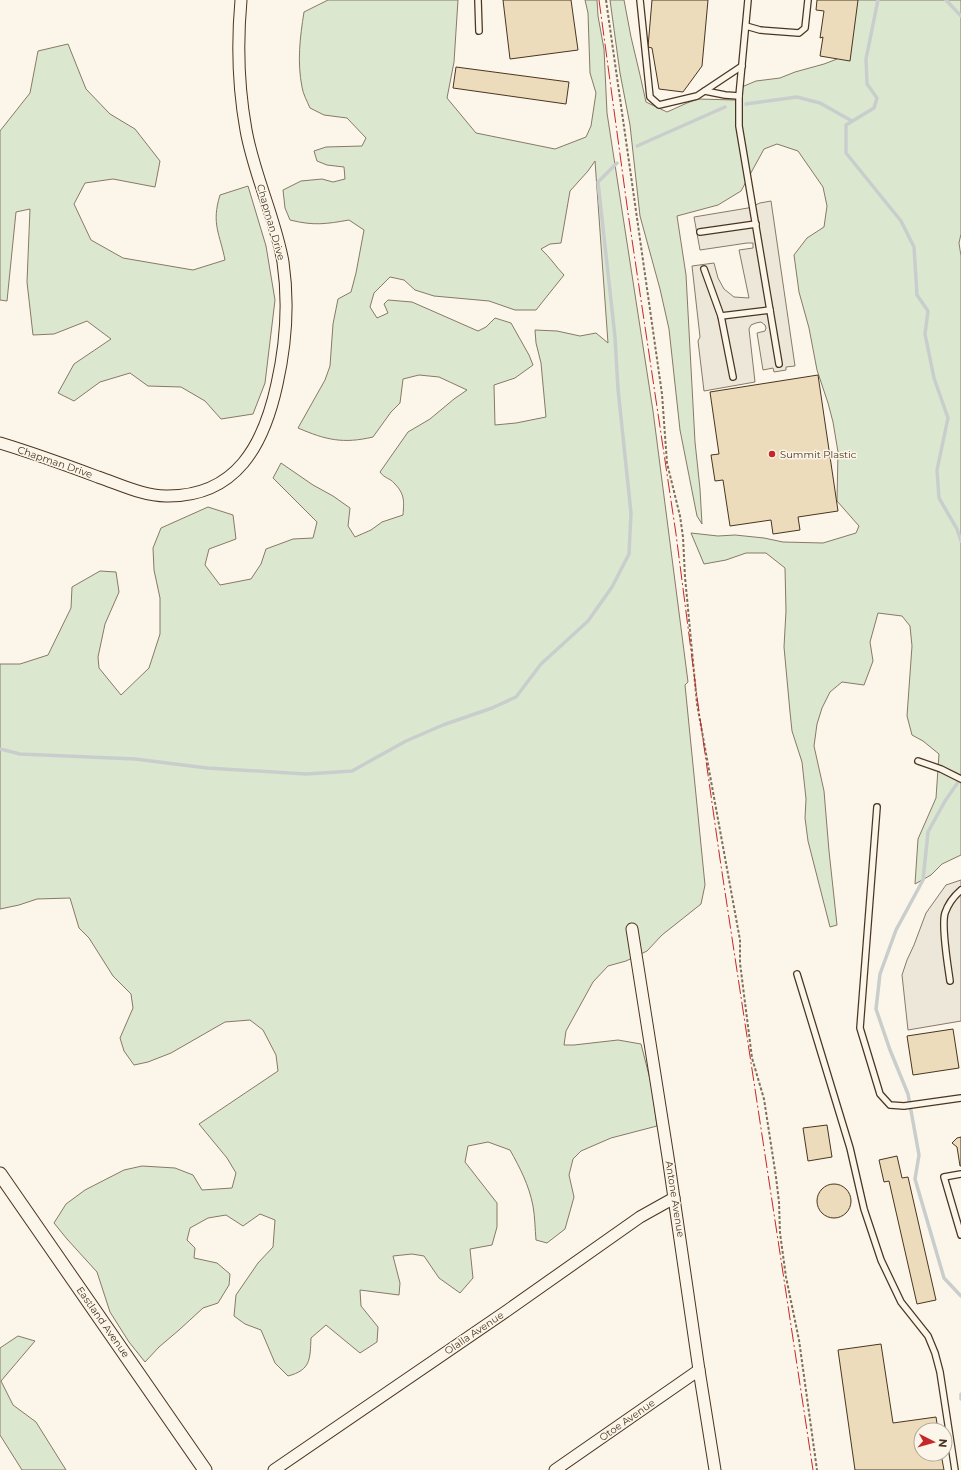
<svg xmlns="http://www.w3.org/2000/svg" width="961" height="1470" font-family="Montserrat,sans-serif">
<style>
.green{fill:#dce7d0;stroke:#887966;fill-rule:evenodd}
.parking{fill:#ede7d9;stroke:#887966}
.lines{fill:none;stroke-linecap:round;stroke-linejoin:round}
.stream{stroke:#c9cecd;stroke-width:3.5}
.building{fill:#ecdcbc;stroke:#4a3520}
.service-casing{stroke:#4a3520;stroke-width:8}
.minor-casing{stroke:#4a3520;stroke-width:13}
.tertiary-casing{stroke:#4a3520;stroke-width:15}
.path{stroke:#7f6f5c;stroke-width:2;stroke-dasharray:3 2;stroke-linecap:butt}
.service{stroke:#fbf6e9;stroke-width:5.5}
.minor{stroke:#fbf6e9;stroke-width:11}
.tertiary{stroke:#fbf6e9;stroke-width:13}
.power{stroke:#c62828;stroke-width:1;stroke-dasharray:14 3 2 3;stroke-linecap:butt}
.poi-dot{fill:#c62828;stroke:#fbf6e9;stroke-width:1.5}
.labels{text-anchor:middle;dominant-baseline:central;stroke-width:3;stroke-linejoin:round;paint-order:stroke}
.street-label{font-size:10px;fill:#4a3520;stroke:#fbf6e9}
.poi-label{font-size:10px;fill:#4a3520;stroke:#fbf6e9;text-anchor:start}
</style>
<rect width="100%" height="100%" fill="#fbf6e9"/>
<g class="green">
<path d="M328 0H458L454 62 447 98 476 133 555 149 586 137 591 126 596 93 590 73 588 13 585 0H597L598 16 604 49 607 113 653 411 688 682 685 685 705 885 701 904 662 935 647 951 626 961 608 966 593 982 566 1031 564 1045H574L618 1040 641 1044 652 1087 657 1126 611 1138 581 1151 573 1159 569 1175 574 1197 565 1229 547 1243 536 1240C535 1229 535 1217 533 1206 529 1185 520 1168 510 1150L488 1142 468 1146 465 1162 497 1203V1227L492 1245 470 1249 473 1278 460 1293 439 1278 424 1256 412 1254 393 1256 400 1283 399 1295 360 1290 361 1306 378 1327 377 1342 360 1353 326 1325 311 1338C310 1359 311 1370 288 1376L275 1363 261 1330 245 1324 234 1316 236 1295 258 1263 273 1247 275 1220 260 1214 243 1226 226 1215 208 1218 190 1228 187 1240 195 1248 194 1258 217 1263 230 1274 229 1285 218 1303 203 1308 179 1330 159 1347 145 1362 129 1342 110 1312 97 1272 67 1239 54 1223 66 1204 85 1190 124 1170 142 1166 175 1168 193 1175 202 1190 232 1188 236 1173 227 1158 199 1124 278 1071 276 1055 263 1030 250 1020 225 1022 171 1053 148 1062 134 1065 124 1051 120 1038 133 1008 131 994 113 976 89 938 79 928 70 898 37 899 19 905 0 909V664H20L48 655 71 608 72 587 100 571 116 572 119 592 105 624 98 657 99 668 121 695 149 668 160 634V598L154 570 153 548 161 528 208 507 233 515 236 539 209 549 205 565 220 585 251 579 261 564 266 549 293 539 313 538 317 522 273 478 281 463 313 485 333 496 350 508 348 526 355 537 371 530 382 522 403 515C404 501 405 494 394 483 390 478 385 479 380 472L408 432 430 419 454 399 467 390 439 377 419 375 403 379 400 403 391 412 373 437C343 444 326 440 298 428L325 380 330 366 333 324 338 299 351 292 356 273 364 230 349 220C326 224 314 226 290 220L285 208 283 190 301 181 322 179 333 182 345 179 344 167 327 165 317 161 314 151 326 147 362 146 366 138 347 118 324 115 310 108C307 101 303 94 302 87 297 62 300 37 304 12ZM595 161 608 343 596 333 580 336 557 331 535 330 536 343 541 363 546 417 516 423 495 425 494 385 515 378 533 365 529 355 511 323 495 318 486 327 478 331 412 302 388 300 384 304 388 313 377 318 370 307 374 293 390 277 404 280 415 290 434 296 489 301 515 310H536L564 275C556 267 550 257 541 249L550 244 561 243 570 191 588 171Z"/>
<path d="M610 0H624L631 37 640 75 646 102 667 112 687 103 698 99 735 100 744 86 756 81 780 78 795 72 824 64 837 59 855 0H961V234L959 243 961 256V855L942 864 931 875 915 884 918 839 936 798 939 754 923 741 912 735 907 716 912 646 910 626 902 616 878 613 870 642 873 661 864 685 842 682 830 692 822 708 817 724 814 746 824 791 829 851 837 925 830 927 808 841 805 818 806 799 802 762 792 731 790 712 784 647 786 611 785 568 766 553H746L726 560 704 564 691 533 718 536 735 535 764 538 783 542 823 543 856 533 859 526 837 501 838 452 833 422 828 403 817 370 809 328 799 292 794 255 807 238 824 227 827 206 823 187 798 151 777 144 764 149 741 191 718 205 677 216 686 275 695 442 700 489 702 524 697 516 680 430 669 329 660 289 640 216 630 125 620 73Z"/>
<path d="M68 44 86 89 110 114 135 129 160 161 155 187 113 179 85 183 74 204 91 240 123 258 193 270 225 260C220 234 211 224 220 195L248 186 266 246 275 300 265 383 253 414 221 419 205 401 181 387 148 386 130 373 100 382 74 401 58 393 74 364 111 339 87 321 54 334 33 335 27 282 30 209 16 212 7 301 0 300V131L30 93 38 51Z"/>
<path d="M18 1336 35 1341 1 1381 13 1405 36 1422 66 1470H22L0 1435V1348Z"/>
</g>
<g class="parking">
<path d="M771 201 795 366 786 367V370L774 372 773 368 763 370 757 333 765 331 766 328 765 325 761 322 756 323 751 325 749 329 755 382 704 391 698 341 700 337 692 266 714 263 718 278 724 289 734 297 749 298 739 250 753 248V243H747L700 250 694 217 748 208 760 203Z"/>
<path d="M961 880V1021L908 1030 902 975 907 960 914 945 926 913 946 885Z"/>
</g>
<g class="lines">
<g class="stream">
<path d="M878 0 866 59 867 84 877 98 874 108 846 125V153L901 221 914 247 917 295 928 311 925 334 934 378 948 418 937 470 939 498 957 529 961 541"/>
<path d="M946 0 961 16"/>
<path d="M746 104 797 97 820 103 852 121"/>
<path d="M637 146 725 107"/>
<path d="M0 749 20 754 135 759 207 768 306 774 352 771 406 741 443 725 492 708 516 697 541 664 588 621 612 587 629 554 631 513 618 389 615 337 598 182 617 163"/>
<path d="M961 778 945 801 928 832 923 880 896 930 880 974 876 1009 890 1050 908 1094 919 1155 915 1179 944 1278 961 1296"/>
<path d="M961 1394V1399"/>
</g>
</g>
<g class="building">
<path d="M503 0H571L578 50 510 59Z"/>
<path d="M652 0H708L702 66 683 92 659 89 652 48 648 47Z"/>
<path d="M817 0H858L850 61 820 56 823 37 820 38 824 11 816 10Z"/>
<path d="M456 67 569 82 566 104 453 88Z"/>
<path d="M818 375 838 511 798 517 800 530 773 534 771 520 730 526 723 480 715 481 711 455 719 454 710 392Z"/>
<path d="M953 1029 959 1068 913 1075 907 1036Z"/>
<path d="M827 1125 832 1157 808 1161 803 1128Z"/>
<path d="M961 1137V1166H960L957 1147 952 1143 957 1138Z"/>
<path d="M897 1156 902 1178 908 1177 936 1300 917 1304 889 1181 884 1182 879 1160Z"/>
<circle cx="834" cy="1201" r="17"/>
<path d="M881 1344 893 1423 936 1417 938 1430H921V1454H941L944 1470H855L838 1350Z"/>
</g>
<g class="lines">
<defs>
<g id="service">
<path d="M478 0 479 31"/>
<path d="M640 0 650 97 659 105 697 96 742 66"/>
<path d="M748 0 739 96V126L779 364"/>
<path d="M746 26 760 30 799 33 805 28 808 0"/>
<path d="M705 91 725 95 739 96"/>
<path d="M700 232 756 224"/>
<path d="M704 269 721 316 733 377"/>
<path d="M721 316 770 310"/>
<path d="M918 761 941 769 961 779"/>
<path d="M877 807 860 1028 880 1094 890 1105 904 1106 961 1098"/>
<path d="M797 974 850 1148 864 1209 881 1260 901 1302 928 1336 935 1353 940 1372 955 1470"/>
<path d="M950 981C948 966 941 926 945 913 948 904 954 896 961 890"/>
<path d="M961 1174 944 1177 961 1235"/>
</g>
<g id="minor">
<path d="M0 443C33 453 66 465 98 477 119 484 143 496 166 496 237 497 264 444 277 384 286 344 289 303 283 262 275 217 254 175 246 130 238 86 237 44 241 0"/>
<path d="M632 929 668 1157 699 1370 715 1470"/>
<path d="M274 1470 508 1310 640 1217 674 1198"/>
<path d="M555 1470 699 1370"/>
</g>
<path id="tertiary" d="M0 1174 205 1470"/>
</defs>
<use href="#service" class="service-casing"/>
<use href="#minor" class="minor-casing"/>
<use href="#tertiary" class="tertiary-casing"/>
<path class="path" d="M606 0 662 394 667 463 680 516 683 537 685 577 697 704 740 940V963L752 1058 764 1099 776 1177 779 1202 780 1233 786 1277 799 1340 817 1470"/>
<use href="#service" class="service"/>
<use href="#minor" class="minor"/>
<use href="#tertiary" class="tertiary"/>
<path class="power" d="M599 0 628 213 676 534 697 697 720 859 813 1470"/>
</g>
<circle class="poi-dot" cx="772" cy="454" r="4"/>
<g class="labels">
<g class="street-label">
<text transform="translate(271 222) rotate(74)">Chapman Drive</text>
<text transform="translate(55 462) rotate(19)">Chapman Drive</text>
<text transform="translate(675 1199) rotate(81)">Antone Avenue</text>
<text transform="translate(103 1322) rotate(55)">Eastland Avenue</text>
<text transform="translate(474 1333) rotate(-34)">Olalla Avenue</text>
<text transform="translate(627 1420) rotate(-35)">Otoe Avenue</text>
</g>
<g class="poi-label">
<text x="780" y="454">Summit Plastic</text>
</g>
</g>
<g transform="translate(933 1442) rotate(96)"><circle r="19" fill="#fbf6e9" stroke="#b4a999"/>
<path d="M0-3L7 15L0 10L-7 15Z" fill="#c62828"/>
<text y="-6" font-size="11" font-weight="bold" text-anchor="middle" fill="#4a3520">N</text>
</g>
</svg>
